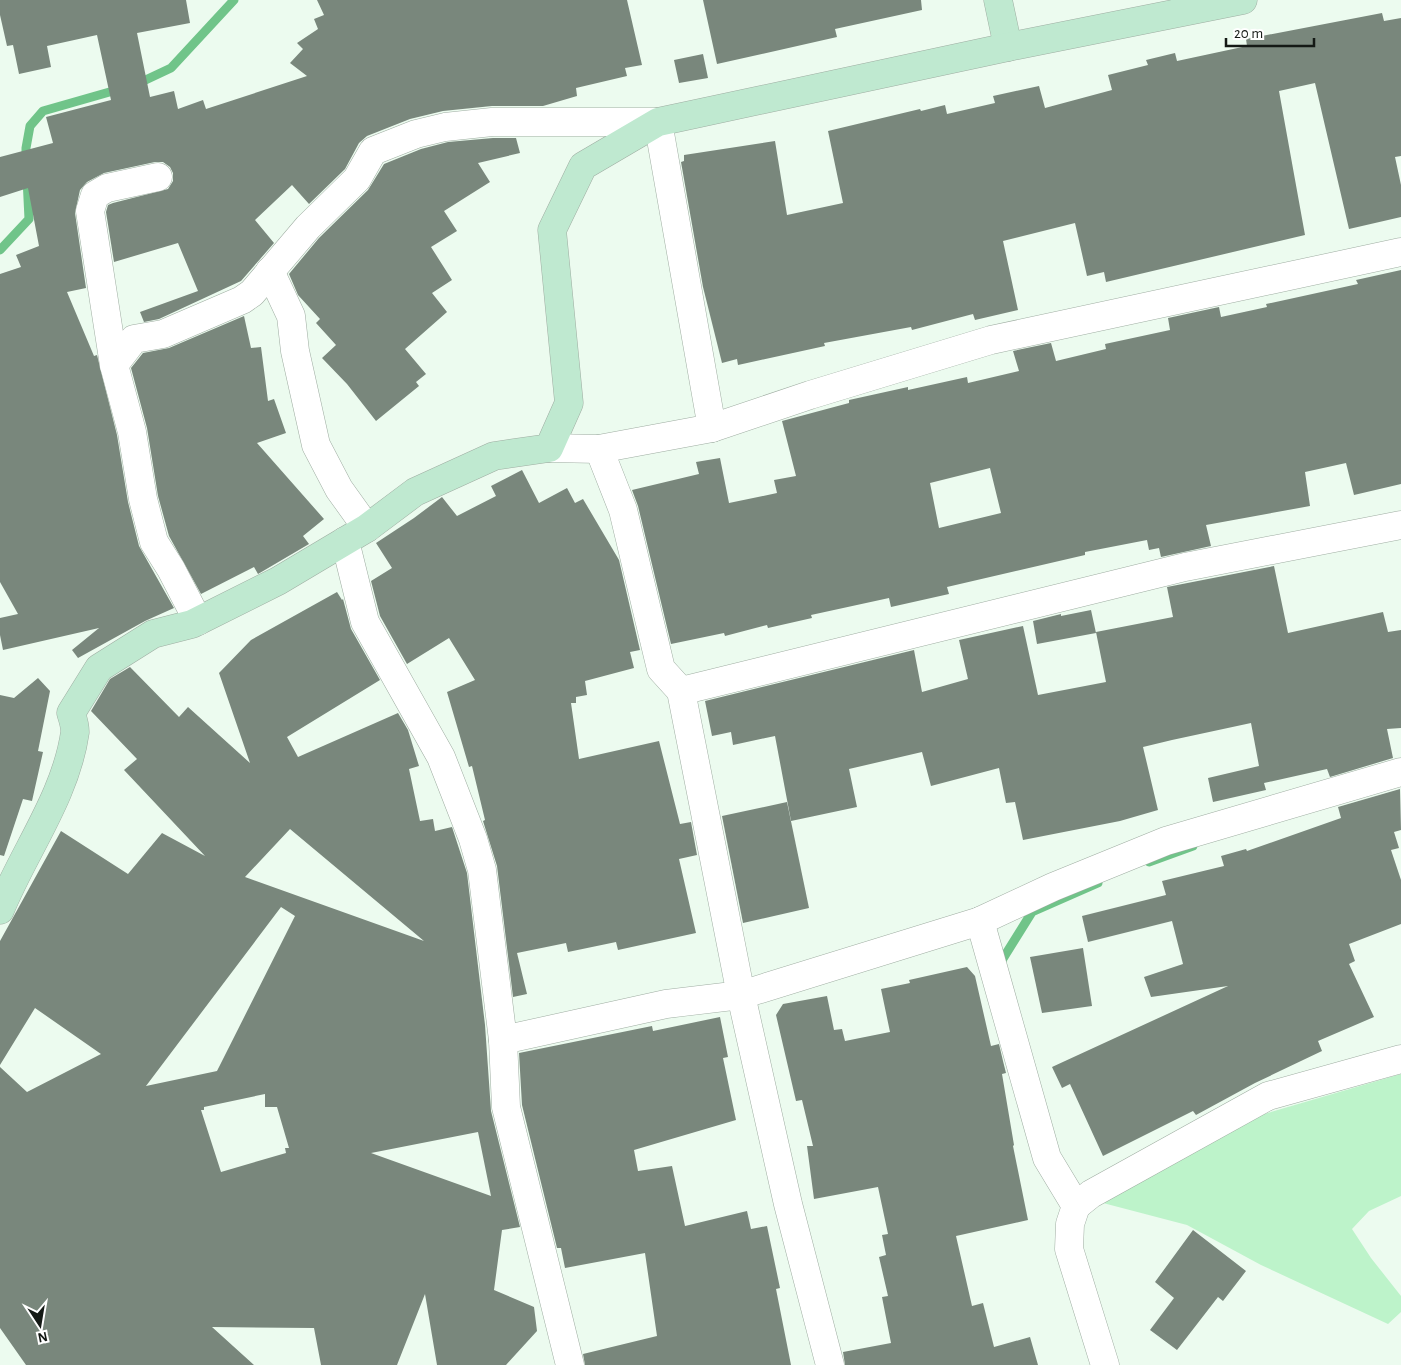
<svg xmlns="http://www.w3.org/2000/svg" width="1401" height="1365" font-family="'Alegreya Sans',sans-serif">
<style>
.green{fill:#bdf3ca}
.lines{fill:none;stroke-linecap:round;stroke-linejoin:round}
.stream{stroke:#70c489;stroke-width:9}
.building{fill:#79877c;fill-rule:evenodd}
.street-casing{stroke:#9fada2;stroke-width:29}
.secondary-casing{stroke:#9fada2;stroke-width:29}
.street{stroke:#fff;stroke-width:28}
.secondary{stroke:#bfe9d0;stroke-width:28}
</style>
<rect width="100%" height="100%" fill="#ecfbef"/>
<path class="green" d="M1401 1074V1196L1369 1211 1352 1229 1371 1258 1401 1296V1312L1388 1324 1261 1265 1187 1225 1103 1203 1240 1121Z"/>
<g class="lines">
<g class="stream">
<path d="M137 84 171 68 234 0"/>
<path d="M26 160V148L30 126 43 111 120 89"/>
<path d="M0 250 29 219 27 178"/>
<path d="M1149 862 1193 846"/>
<path d="M999 965 1032 912 1098 883"/>
</g>
</g>
<g class="building">
<path d="M0 0H186L190 23 137 33 150 97 174 91 178 109 203 100 206 109 307 76 290 63 303 49 297 43 318 29 314 19 324 15 317 0H627L642 65 625 68 627 76 576 88 577 96 543 106H492L443 111 410 119 367 136 359 143 345 169 309 204 292 185 255 220 274 243 241 281 159 319 144 322 140 312 198 291 178 243 114 262 106 212 108 205 113 203 168 189 173 181V173L170 167 163 162H155L104 173 87 182 80 190 75 213 86 288 67 292 94 356 97 355 117 435 128 502 139 546 174 608 145 621 78 658 72 650 99 628 3 650 0 635V618L18 614 0 582V274L21 267 16 255 39 246 28 188 0 197V157L53 143 46 117 111 100 97 35 47 46 51 67 19 74 13 45 7 46 0 15Z"/>
<path d="M703 0H921L922 10 835 29 837 37 717 64Z"/>
<path d="M1382 13 1384 21 1401 18V156L1395 157 1401 185V217L1349 229 1315 83 1279 91 1305 235 1106 282 1104 272 1087 276 1075 223 1003 241 1018 310 975 320 973 314 912 330 911 327 824 343 825 346 738 365 737 359 722 363 703 287 681 162 684 161V155L775 141 787 215 843 203 828 131 920 109 921 111 945 105 947 114 995 103 993 96 1039 86 1045 108 1112 90 1108 75 1148 65 1146 60 1175 53 1177 61 1247 46 1246 39Z"/>
<path d="M703 54 708 78 679 83 674 60Z"/>
<path d="M493 138H516L520 153 478 163 490 182 444 211 457 231 431 247 452 280 432 293 447 312 405 349 426 374 416 382 419 386 376 421 347 384 322 358 336 345 316 323 320 319 298 295 289 274 319 238 368 190 384 164 421 149 448 142Z"/>
<path d="M1401 270V484L1354 495 1346 463 1305 472 1310 506 1206 525 1211 546 1161 557 1159 548 1149 550 1147 540 1085 552V555L947 587 949 594 891 607 889 598 811 615 812 618 768 628 767 625 725 636 724 633 671 644 638 506 632 490 699 474 696 462 720 458 729 503 777 493 774 480 796 476 782 421 849 403V400L908 387V390L967 377 968 383 1019 371 1013 351 1051 343 1056 361 1106 349 1105 344 1170 330 1168 318 1219 307 1221 317 1267 307 1266 304 1358 284 1356 280ZM990 468 1001 513 939 528 930 483Z"/>
<path d="M244 316 251 348 261 347 268 401 274 399 286 433 257 443 324 519 303 536 309 544 258 574 254 567 201 594 169 536 158 496 147 428 131 368 143 353 169 348Z"/>
<path d="M522 470 539 503 567 488 575 503 583 499 619 560 640 650 630 652 634 668 585 681 587 695 576 697V703H571L579 759 659 741 680 824 691 822 697 855 679 859 696 933 618 950 616 942 568 952 566 943 517 953 527 994 513 997 497 866 483 821 485 820 472 766 469 767 447 692 475 680 449 638 407 664 380 616 371 581 392 568 376 543 414 518 442 497 457 516 496 496 491 486Z"/>
<path d="M1274 566 1288 633 1383 612 1388 632 1401 630V728L1387 729 1393 758 1330 777 1327 769 1264 783 1266 790 1213 802 1208 778 1259 766 1251 723 1172 740 1143 747 1158 810 1120 821 1023 840 1015 802 1006 803 999 768 931 786 922 752 849 769 857 807 791 821 775 736 733 745 731 732 712 736 705 701 914 650 922 692 968 679 959 640 1023 626 1038 695 1106 682 1096 632 1173 617 1167 587Z"/>
<path d="M337 592 342 600 343 599 351 629 380 680 287 737 298 757 398 713 408 730 419 766 409 769 420 821 433 819 435 831 452 827 467 873 485 1025 491 1111 520 1227 502 1230 494 1290 534 1307 537 1331 506 1365H437L425 1294 397 1365H321L314 1328 212 1327 254 1365H26L0 1328V1067L27 1092 101 1054 35 1008 0 1065V941L61 831 128 874 162 833 205 856 124 770 137 759 91 711 110 679 130 667 179 717 188 707 250 763 219 673 251 640ZM290 829 424 941 245 877ZM281 907 295 916 217 1071 146 1086ZM265 1094V1107H277L289 1148H285L286 1153 221 1172 201 1110H204V1107ZM478 1132 491 1196 371 1153Z"/>
<path d="M1091 610 1096 633 1037 644 1033 621 1061 614V616Z"/>
<path d="M38 678 50 691 38 751 43 752 32 801 23 799 4 856 0 855V695L14 698Z"/>
<path d="M1400 789 1401 830 1394 832 1399 848 1391 850 1401 880V924L1349 944 1355 961 1349 964 1374 1017 1318 1041 1322 1051 1255 1083 1196 1115 1193 1111 1103 1156 1070 1084 1062 1088 1052 1067 1228 986 1151 997 1144 977 1183 964 1172 921 1088 942 1082 916 1166 895 1162 881 1224 866 1221 856 1246 849 1247 851 1341 818 1338 807Z"/>
<path d="M787 802 809 908 743 923 722 816Z"/>
<path d="M1083 948 1092 1006 1042 1013 1030 957Z"/>
<path d="M967 967 975 976 991 1046 999 1044 1003 1061 1006 1073 1002 1074 1014 1145 1013 1146 1028 1220 956 1236 972 1306 983 1303 994 1347 1030 1337 1038 1365H845L843 1352 891 1343 882 1297 888 1296 879 1257 886 1255 882 1235 888 1234 878 1187 814 1199 807 1146H813L802 1100 796 1101 776 1015 783 1004 827 996 834 1030 842 1029 845 1041 890 1032 881 989 910 983 909 980Z"/>
<path d="M720 1017 728 1057 723 1058 736 1120 634 1150 638 1171 672 1166 685 1226 747 1211 751 1229 767 1226 780 1288 776 1289 791 1365H585L583 1354 657 1336 645 1253 565 1268 561 1248H557L522 1105 519 1053 652 1026 653 1031Z"/>
<path d="M1193 1230 1246 1271 1223 1301 1218 1297 1177 1350 1150 1330 1174 1298 1155 1282Z"/>
</g>
<g class="lines">
<defs>
<g id="street">
<path d="M270 271 291 316 295 351 316 445 339 489 367 528"/>
<path d="M114 365 90 211 95 195 107 188 158 177"/>
<path d="M549 448 599 449 712 428 810 395 991 340 1401 252"/>
<path d="M599 449 623 510 661 669 681 691 741 995 788 1204 830 1365"/>
<path d="M345 541 365 622 441 757 473 839 482 870 503 1040 506 1107 570 1365"/>
<path d="M198 621 171 569 154 542 143 499 132 432 114 365 134 339 163 334 242 300 252 293 308 227 357 179 373 151 416 134 445 127 492 122H658L712 428"/>
<path d="M681 691 1185 567 1401 525"/>
<path d="M980 921 1047 1158 1076 1206 1070 1224 1069 1249 1105 1365"/>
<path d="M503 1040 666 1004 741 995 980 921 1053 887 1166 841 1401 772"/>
<path d="M1076 1206 1091 1194 1268 1096 1401 1059"/>
</g>
<g id="secondary">
<path d="M998 0 1008 47"/>
<path d="M0 910C24 851 66 796 75 732 75 726 73 719 71 713L99 668 153 634 192 624 278 581 367 528 415 492 494 456 549 448 569 403 552 230 583 166 658 122 1008 47 1243 0"/>
</g>
</defs>
<use href="#street" class="street-casing"/>
<use href="#secondary" class="secondary-casing"/>
<use href="#street" class="street"/>
<use href="#secondary" class="secondary"/>
</g>
<g transform="translate(40 1325) rotate(168)" stroke="#ffffff" stroke-width="4" paint-order="stroke">
<path d="M0-4L9 19L0 12L-9 19Z" fill="#141915"/>
<text y="-8" font-size="14" font-weight="bold" text-anchor="middle" fill="#141915">N</text>
</g>
<path d="M1226 38v8h88v-8" fill="none" stroke="#141915" stroke-width="2.5"/>
<text x="1234" y="38" font-size="15" fill="#141915" stroke="#ffffff" stroke-width="4" paint-order="stroke">20 m</text>
</svg>
